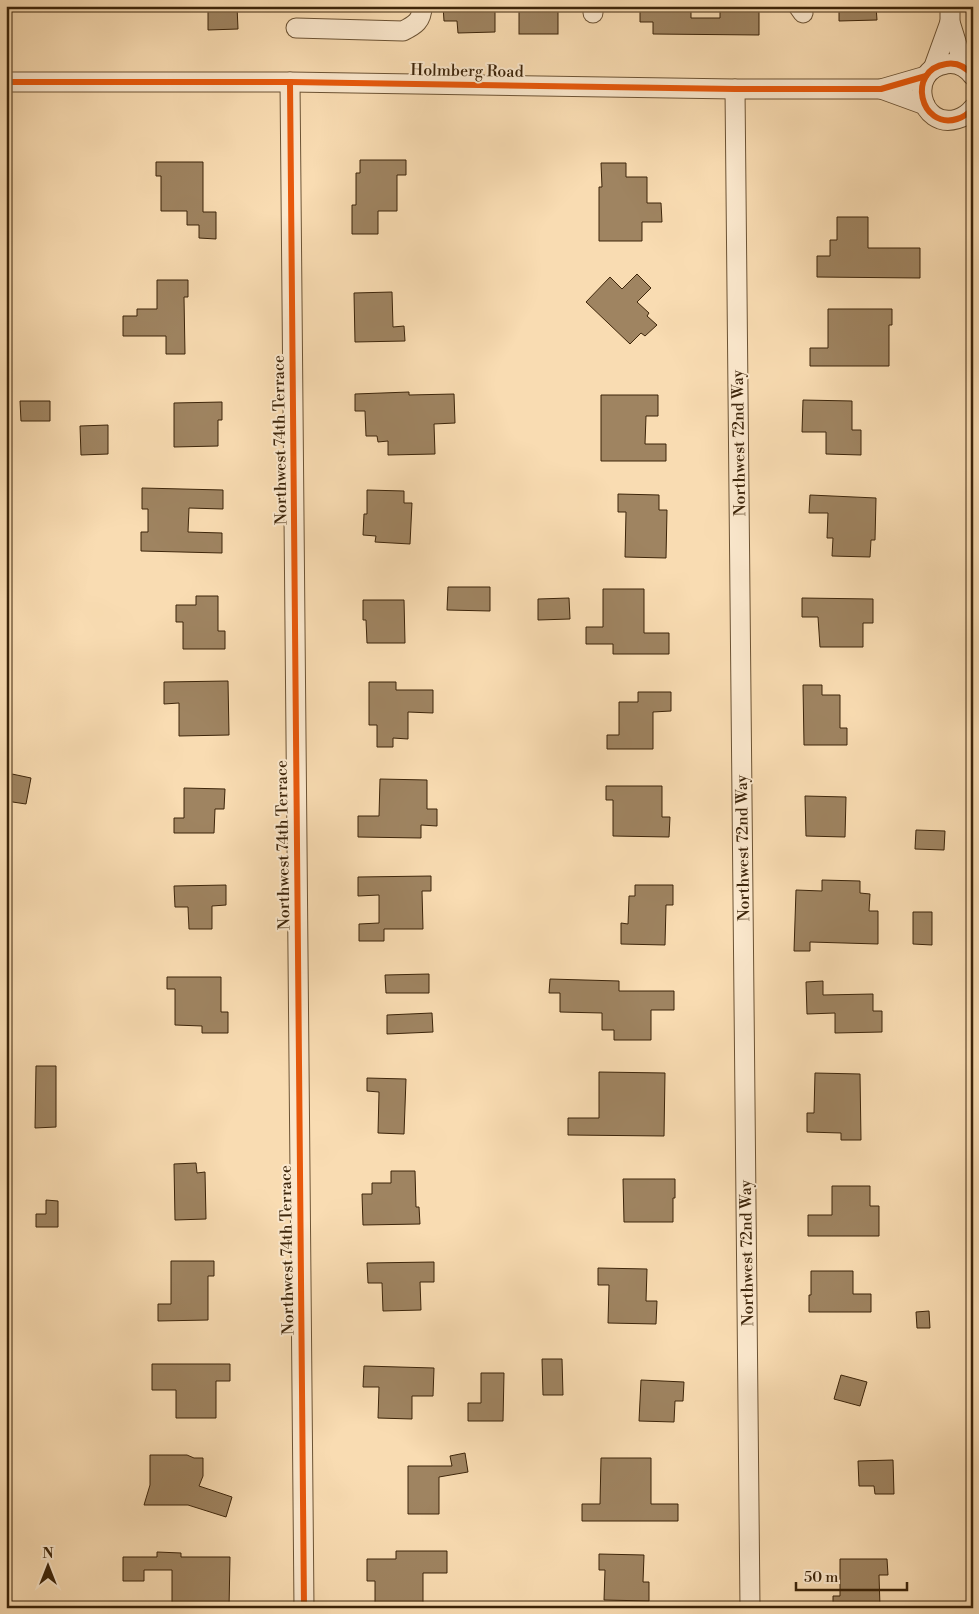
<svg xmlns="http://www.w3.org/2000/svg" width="979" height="1614" font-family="'Libre Bodoni',serif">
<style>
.building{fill:#9f8461;stroke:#3d250a}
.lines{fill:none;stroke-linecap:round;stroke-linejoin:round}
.minor-casing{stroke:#6c5334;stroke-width:21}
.minor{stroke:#fbe8cd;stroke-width:19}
.cycleway-casing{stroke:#fbe8cd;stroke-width:9}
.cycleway{stroke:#e8590c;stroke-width:6}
.labels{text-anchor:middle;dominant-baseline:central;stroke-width:4;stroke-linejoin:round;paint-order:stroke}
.street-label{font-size:16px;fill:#3d250a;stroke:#fbe8cd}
</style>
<rect width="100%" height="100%" fill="#f9dcb2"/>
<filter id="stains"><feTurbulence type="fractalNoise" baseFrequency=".004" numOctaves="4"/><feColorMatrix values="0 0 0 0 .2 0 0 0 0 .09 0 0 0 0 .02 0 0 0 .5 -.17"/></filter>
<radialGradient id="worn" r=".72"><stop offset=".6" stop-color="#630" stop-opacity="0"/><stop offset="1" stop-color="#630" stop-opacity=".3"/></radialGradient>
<g class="building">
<path d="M208 6H237L238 29 208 30Z"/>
<path d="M443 6H484V10L495 9V32L458 33 457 21H444Z"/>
<rect x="519" y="6" width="39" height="28"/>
<path d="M640 6H680V10H691V18H720V6H759V35L653 34V22H640Z"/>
<path d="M839 6H876L877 20 839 21Z"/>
<path d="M360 160H406V175H397V211H378V234H352V205H356V173H360Z"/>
<path d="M156 162H203V212H216V239L199 238V225H187V211H161V176H156Z"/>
<path d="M601 163H626V177H647V203H661L662 222H642V241H599V187H602Z"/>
<path d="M837 217H868V248H920V278L817 277V256H830V240H837Z"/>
<path d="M637 274 651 288 637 302 649 313 647 316 657 325 645 336 641 333 630 344 586 302 610 277 622 289Z"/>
<path d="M157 280H188V297H184L185 354H166V336H123V316H137V309H157Z"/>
<path d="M392 292 393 327 404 326 405 341 355 342 354 293Z"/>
<path d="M828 309H892V325H889V366H810V348H828Z"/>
<path d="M409 392V395L454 394 455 423 434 424 435 454 388 455V441L378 442 377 436H366L365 411H355V394Z"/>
<path d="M601 395H658V416H646L645 444H666V461H601Z"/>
<path d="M803 400 852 401V430H861V455L826 454V432H802Z"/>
<path d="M20 401H50V421H21Z"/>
<path d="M222 402V420H218V446L174 447V403Z"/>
<path d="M108 425V454L81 455 80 426Z"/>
<path d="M142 488 223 490V509L189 508 188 532 222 533V553L141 551V532H148V509H142Z"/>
<path d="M367 490 404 491V503H412L410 544 375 542 376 536 363 535 364 514H367Z"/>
<path d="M618 494 659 495V510H667L666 558 625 557 626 512H618Z"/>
<path d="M810 495 876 498 875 540H871L870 557 832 556 833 538H827L828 513H809Z"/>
<path d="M448 587H490V611L447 610Z"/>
<path d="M603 589H644V633H669V654H613V644H586V627H603Z"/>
<path d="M196 596H218V631H225V649H183V622H176V605H196Z"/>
<path d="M569 598 570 619 538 620V599Z"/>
<path d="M802 598 873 599V623H863V647H820L818 617H802Z"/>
<path d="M363 600H404L405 643H367L366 620H363Z"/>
<path d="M228 681 229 735 179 736V703L164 704V682Z"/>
<path d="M369 682H396V690H433V713L408 712V739L393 738V747H377V725H369Z"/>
<path d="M803 685H822V695H840V728H847V745H804Z"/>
<path d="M638 692H671V711L653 712V749H607V735H619V702H638Z"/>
<path d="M12 774 31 778 26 804 6 801V782L11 783Z"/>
<path d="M380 779 427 780V809H437V826L421 825V838L358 837V816H379Z"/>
<path d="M606 786H662V817H670L669 837 613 836V800H606Z"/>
<path d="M184 788 225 789 224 809H215L214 833H174V818H184Z"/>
<path d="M805 796 846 797 845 837 806 836Z"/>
<path d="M916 830 945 831 944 850 915 849Z"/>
<path d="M431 876V891H422L423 929H384V941H359V924L379 923V895L358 896V877Z"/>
<path d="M822 880 860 881V893L870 894 869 911H878V944L810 942V951H794L796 890 822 891Z"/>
<path d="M226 885V905L212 906V929H189L188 907H175L174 886Z"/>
<path d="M635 885H673V905H666L665 945 621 944V923L628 924 629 896H635Z"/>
<path d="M913 912H932V945L913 944Z"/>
<path d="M429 974V993H386L385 975Z"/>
<path d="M167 977H221V1012H228V1033H202V1026L175 1025V989H167Z"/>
<path d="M550 979 619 981V991H674V1010H651V1040H614V1030H602V1013L560 1012V993H549Z"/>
<path d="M823 981V995L873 994V1011H882V1032L835 1033V1013L807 1014 806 982Z"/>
<path d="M432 1013 433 1032 387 1034V1015Z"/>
<path d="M36 1066H56V1127L35 1128Z"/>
<path d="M599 1072 665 1073 664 1136 568 1135V1118H599Z"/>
<path d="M815 1073 860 1074 861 1140H841V1133L807 1132V1113H814Z"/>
<path d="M367 1078 406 1079 404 1134 378 1133 379 1092 367 1091Z"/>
<path d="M196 1163 197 1173 205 1172 206 1219 175 1220 174 1164Z"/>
<path d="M391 1171H415L416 1207H419L420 1224 363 1225 362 1194H372V1183H391Z"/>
<path d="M623 1179H675V1198H673V1222H624Z"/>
<path d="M832 1186H870V1206H879V1236H808V1215H832Z"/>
<path d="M46 1200 58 1201V1227H36V1214H46Z"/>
<path d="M171 1261H214V1276H208V1320L158 1321V1304H171Z"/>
<path d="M434 1262V1282H420L421 1310 383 1311 382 1283H368L367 1263Z"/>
<path d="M598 1268 647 1269 646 1301H657L656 1324 608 1323 609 1285H598Z"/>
<path d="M811 1271H853V1294H871V1312H809V1295H811Z"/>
<path d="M929 1311 930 1328H917L916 1312Z"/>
<path d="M542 1359H562L563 1395H543Z"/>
<path d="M152 1364H230V1381H216V1418H176V1390H152Z"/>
<path d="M364 1366 434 1368 433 1396H412V1419L378 1418 379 1387H363Z"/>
<path d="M481 1373H504L503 1421H468V1403H481Z"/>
<path d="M841 1375 867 1382 860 1406 834 1399Z"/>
<path d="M641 1380 684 1382 683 1401H675L674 1422 639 1421Z"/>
<path d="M465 1453 468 1472 439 1477V1514H408V1466H452L450 1456Z"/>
<path d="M150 1455H187L194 1458H203V1476L199 1486 232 1497 226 1517 188 1505H144L150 1485Z"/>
<path d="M601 1458H651V1504H678V1521H582V1504H600Z"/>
<path d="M893 1460 894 1494H875L874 1486H859L858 1461Z"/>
<path d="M396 1551H447V1573H423V1604H413V1608H375V1581H367V1559H396Z"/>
<path d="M157 1552 181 1553V1557H230L229 1608H172V1570H144V1581H123V1557H157Z"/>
<path d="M599 1554 644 1555 643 1582H649V1601L604 1600 605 1570H599Z"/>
<path d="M840 1559H887L888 1575H879L880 1607 833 1608V1596H840Z"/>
</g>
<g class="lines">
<defs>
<g id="minor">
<path d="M798 6 803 13"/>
<path d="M950 6V22L964 67"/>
<path d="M593 13V6"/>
<path d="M296 28 403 31C415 25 422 21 422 6"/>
<path d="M933 69 950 22"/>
<path d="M973 76C966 67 957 62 946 64 906 70 920 130 957 119 964 117 969 113 973 108"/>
<path d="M6 82H290L735 89H881L926 76"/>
<path d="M290 82 304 1608"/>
<path d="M735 89 750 1608"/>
<path d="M881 89 925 105"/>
</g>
</defs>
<use href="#minor" class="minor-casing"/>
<use href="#minor" class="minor"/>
<defs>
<g id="cycleway">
<path d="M973 76C966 67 957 62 946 64 906 70 920 130 957 119 964 117 969 113 973 108"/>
<path d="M6 82H290L735 89H881L926 76"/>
<path d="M290 82 304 1608"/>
</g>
</defs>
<use href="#cycleway" class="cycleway-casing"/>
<use href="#cycleway" class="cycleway"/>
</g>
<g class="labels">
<g class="street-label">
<text transform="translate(467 71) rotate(1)">Holmberg Road</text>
<text transform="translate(280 440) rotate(-91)">Northwest 74th Terrace</text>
<text transform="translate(739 443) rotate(-91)">Northwest 72nd Way</text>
<text transform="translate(283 845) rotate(-91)">Northwest 74th Terrace</text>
<text transform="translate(743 848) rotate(-91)">Northwest 72nd Way</text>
<text transform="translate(287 1250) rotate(-91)">Northwest 74th Terrace</text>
<text transform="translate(747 1253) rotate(-91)">Northwest 72nd Way</text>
</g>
</g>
<rect width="979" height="1614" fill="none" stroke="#f9dcb2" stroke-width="25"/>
<rect x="8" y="8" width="964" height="1599" fill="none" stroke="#3d250a" stroke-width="2.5"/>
<rect x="12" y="12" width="954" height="1589" fill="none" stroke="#3d250a"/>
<g transform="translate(48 1566)" stroke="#fbe8cd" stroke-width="4" paint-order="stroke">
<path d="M0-4L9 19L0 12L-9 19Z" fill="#3d250a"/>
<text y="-8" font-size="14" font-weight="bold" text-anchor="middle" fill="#3d250a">N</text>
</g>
<path d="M796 1582v8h111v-8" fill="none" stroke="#3d250a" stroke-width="2.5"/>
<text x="804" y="1582" font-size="15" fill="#3d250a" stroke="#fbe8cd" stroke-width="4" paint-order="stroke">50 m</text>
<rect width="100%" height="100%" filter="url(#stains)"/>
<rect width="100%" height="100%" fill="url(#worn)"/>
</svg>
